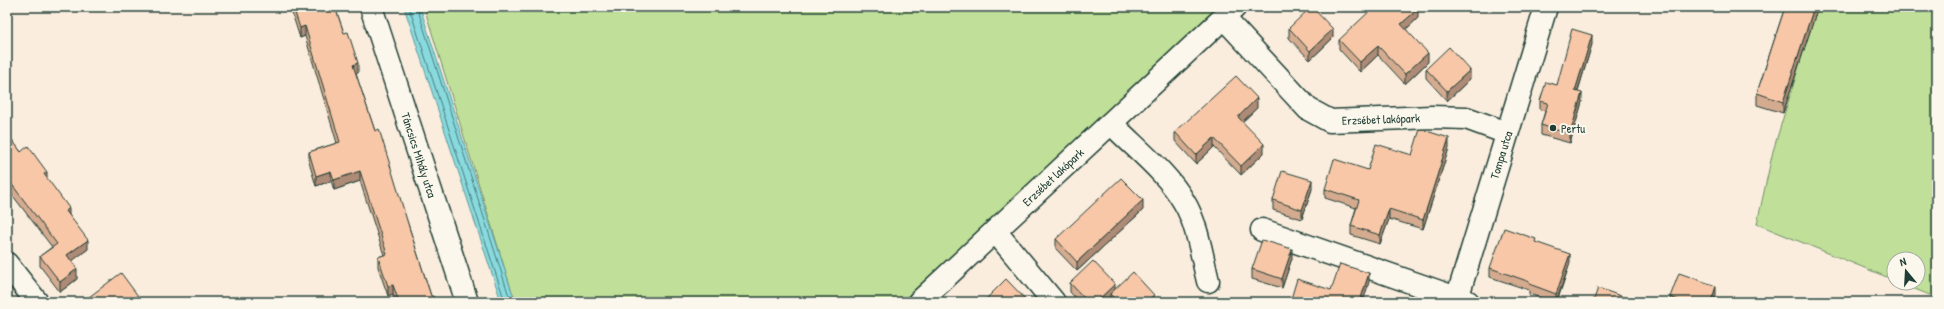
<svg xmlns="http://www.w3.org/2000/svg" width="1944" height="309" font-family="'Patrick Hand',sans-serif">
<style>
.green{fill:#c0e099;stroke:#708e66}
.water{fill:#89dadf;stroke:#5f9b9b}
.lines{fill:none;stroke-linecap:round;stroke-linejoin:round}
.shore{stroke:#497c78;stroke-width:1}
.minor-casing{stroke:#1f3d34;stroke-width:25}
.minor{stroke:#fbf7ec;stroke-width:22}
.wall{fill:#d5ab90;stroke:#1f3d34}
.shaded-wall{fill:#ae8b76;stroke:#1f3d34}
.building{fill:#f8c7a8;stroke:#1f3d34}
.poi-dot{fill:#1f3d34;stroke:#fbf7ec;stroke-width:1.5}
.labels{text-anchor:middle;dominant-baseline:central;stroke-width:4;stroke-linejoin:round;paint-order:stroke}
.street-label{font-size:12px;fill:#1f3d34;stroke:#fbf7ec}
.poi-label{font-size:12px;fill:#1f3d34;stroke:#fbf7ec;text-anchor:start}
</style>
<rect width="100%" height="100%" fill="#faedde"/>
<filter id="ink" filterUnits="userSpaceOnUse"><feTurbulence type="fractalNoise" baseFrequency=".025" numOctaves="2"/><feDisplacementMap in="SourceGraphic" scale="8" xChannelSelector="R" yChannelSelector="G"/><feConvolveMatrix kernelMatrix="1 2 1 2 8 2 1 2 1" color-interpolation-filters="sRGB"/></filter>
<g filter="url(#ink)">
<g class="green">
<path d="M424 7H1228L902 302H518L512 292Z"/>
<path d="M1817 7H1937V298L1900 283H1918V259H1894V280L1757 224 1773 151Z"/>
</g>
<path class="water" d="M404 7H420L512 292 518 302 501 301Z"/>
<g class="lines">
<g class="shore">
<path d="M409 7 505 302"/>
<path d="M417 7 508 293 514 302"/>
</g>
<defs>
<g id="minor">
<path d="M371 7 467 302"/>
<path d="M1224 18 1308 109 1330 121 1432 117 1466 118 1507 133"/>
<path d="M1111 123C1134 147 1168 173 1184 202 1197 223 1202 257 1208 281"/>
<path d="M1262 230 1468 302"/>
<path d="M995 231 1054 302"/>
<path d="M7 264 37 302"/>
<path d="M919 302 1235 7"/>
<path d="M1456 302 1546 7"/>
</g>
</defs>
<use href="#minor" class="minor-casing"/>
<use href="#minor" class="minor"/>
</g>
<g class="wall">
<path d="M290 7H335L358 73 356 74 375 131 409 227 431 296 435 302H396L393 294 388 296 378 267V257L384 255 360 181 334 190 331 181 316 186 309 162V152L337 143 305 36 300 38Z"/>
<path d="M1785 7H1818L1783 113 1757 105V93Z"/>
<path d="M1418 18 1406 29 1428 62 1405 84 1378 55 1360 72 1339 49V40Z"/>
<path d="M1289 28 1333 38 1310 60 1289 38Z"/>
<path d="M1592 44 1578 91 1582 102 1570 143 1541 135V125L1545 111 1540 110V101L1557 85Z"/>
<path d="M1426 69 1470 79 1447 101 1426 78Z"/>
<path d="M1257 108 1242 122 1264 153 1241 175 1214 147 1196 164 1175 141V132Z"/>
<path d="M7 133 21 152 47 179 69 215 88 249 71 261 77 279 60 292 40 266V256L52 247 7 188Z"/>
<path d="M1449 148 1423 229 1389 219 1380 244 1351 235V226L1356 208 1325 198V189L1368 170 1412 155Z"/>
<path d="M1312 189 1302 219 1273 210V200Z"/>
<path d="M1143 210 1077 271 1056 249V239Z"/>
<path d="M1536 243 1570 263 1557 302H1554L1529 294V290L1490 277V268Z"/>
<path d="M1292 258 1282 288 1252 279V269Z"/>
<path d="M1070 283 1115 290 1154 302H1110V298L1105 302H1079L1070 292Z"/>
<path d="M1716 296 1714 302H1670V297Z"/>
<path d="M89 297 138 302H89Z"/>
</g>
<g class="shaded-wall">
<path d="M1814 7H1818L1783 113V102Z"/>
<path d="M1418 9V18L1401 34V24Z"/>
<path d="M305 26V36L300 38V28Z"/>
<path d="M1333 29V38L1310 60V51Z"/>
<path d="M1592 35V44L1575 100V91Z"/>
<path d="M1378 46V55L1360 72V62Z"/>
<path d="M1428 53V62L1405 84V74Z"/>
<path d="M358 63V73L353 74V65Z"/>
<path d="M1470 70V79L1447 101V91Z"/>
<path d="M1582 93V102L1570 143V134Z"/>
<path d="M1257 98V108L1238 126V117Z"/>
<path d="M1214 138V147L1196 164V155Z"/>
<path d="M1449 138V148L1423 229V220Z"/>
<path d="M1264 144V153L1241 175V166Z"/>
<path d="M331 171V181L316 186V176Z"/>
<path d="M360 171V181L334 190V180Z"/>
<path d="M47 172V181L44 174Z"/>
<path d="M1312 180V189L1302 219V210Z"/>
<path d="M1143 200V210L1077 271V262Z"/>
<path d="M69 208V218L66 211Z"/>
<path d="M1389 209V219L1380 244V235Z"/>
<path d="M88 240V249L67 265V255Z"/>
<path d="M1292 249V258L1282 288V279Z"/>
<path d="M1570 254V263L1556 302V294Z"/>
<path d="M77 269V279L60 292V282Z"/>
<path d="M1369 273V282L1363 302 1361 298Z"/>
<path d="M1115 284V293L1110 294V298L1105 302H1096Z"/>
<path d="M393 285V294L388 296V286Z"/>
<path d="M1716 286V296L1714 302H1711Z"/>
<path d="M1154 295V302H1146Z"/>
<path d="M138 296V302H130Z"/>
</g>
<g class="building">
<path d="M293 7H335L344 33 348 32 358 63 353 65 375 131 379 129 409 227 431 296H433L435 302H399L393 285 388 286 378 257 387 254 360 171 334 180 331 171 316 176 309 152 340 142 305 26 300 28Z"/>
<path d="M1311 7H1312L1333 29 1310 51 1289 28Z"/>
<path d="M1374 7H1416L1418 9 1401 24 1428 53 1405 74 1378 46 1360 62 1339 40Z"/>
<path d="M1785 7H1814L1783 102 1757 93Z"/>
<path d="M1572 29 1592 35 1575 91 1582 93 1570 134 1541 125 1548 103 1540 101 1546 82 1557 85Z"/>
<path d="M1449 47 1470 70 1447 91 1426 69Z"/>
<path d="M1236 76 1257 98 1238 117 1264 144 1241 166 1214 138 1196 155 1175 132Z"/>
<path d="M1420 129 1449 138 1423 220 1389 209 1380 235 1351 226 1359 200 1325 189 1334 159 1368 170 1376 144 1412 155Z"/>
<path d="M7 133 21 152 28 146 47 172 44 174 69 208 66 211 88 240 67 255 77 269 60 282 40 256 57 244 7 178Z"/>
<path d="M1282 171 1312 180 1302 210 1273 200Z"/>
<path d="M1121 178 1143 200 1077 262 1056 239Z"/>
<path d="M1504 228 1536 239 1535 242 1570 254 1556 294 1529 284 1530 282 1490 268Z"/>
<path d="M1262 240 1292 249 1282 279 1252 269Z"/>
<path d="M1093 261 1115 284 1096 302H1088L1070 283Z"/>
<path d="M1340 264 1369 273 1361 298 1375 302H1290L1297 279 1331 290Z"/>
<path d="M1133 272 1154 295 1146 302H1118L1110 294Z"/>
<path d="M121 273 138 296 130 302H93L89 297Z"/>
<path d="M1679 273 1716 286 1711 302H1681V301L1670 297Z"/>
<path d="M1006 279 1028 302H983Z"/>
<path d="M1598 288 1635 301 1634 302H1593Z"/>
<path d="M7 295 12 302H7Z"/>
</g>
</g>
<circle class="poi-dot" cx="1553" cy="128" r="4"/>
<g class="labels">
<g class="street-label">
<text transform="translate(1381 119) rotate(-2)">Erzsébet lakópark</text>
<text transform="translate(419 155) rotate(72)">Táncsics Mihály utca</text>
<text transform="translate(1501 155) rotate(-73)">Tompa utca</text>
<text transform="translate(1053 177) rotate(-43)">Erzsébet lakópark</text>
</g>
<g class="poi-label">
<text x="1561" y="128">Pertu</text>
</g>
</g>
<rect width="1944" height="309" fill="none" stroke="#fbf7ec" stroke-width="24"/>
<rect x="12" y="12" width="1920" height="285" fill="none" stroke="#1f3d34" stroke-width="1.5" filter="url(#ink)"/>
<g transform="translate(1906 271) rotate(342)"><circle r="19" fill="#fbf7ec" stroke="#a3ada2"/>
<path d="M0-3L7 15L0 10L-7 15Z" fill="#1f3d34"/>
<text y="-6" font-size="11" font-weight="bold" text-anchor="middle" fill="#1f3d34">N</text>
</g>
</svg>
